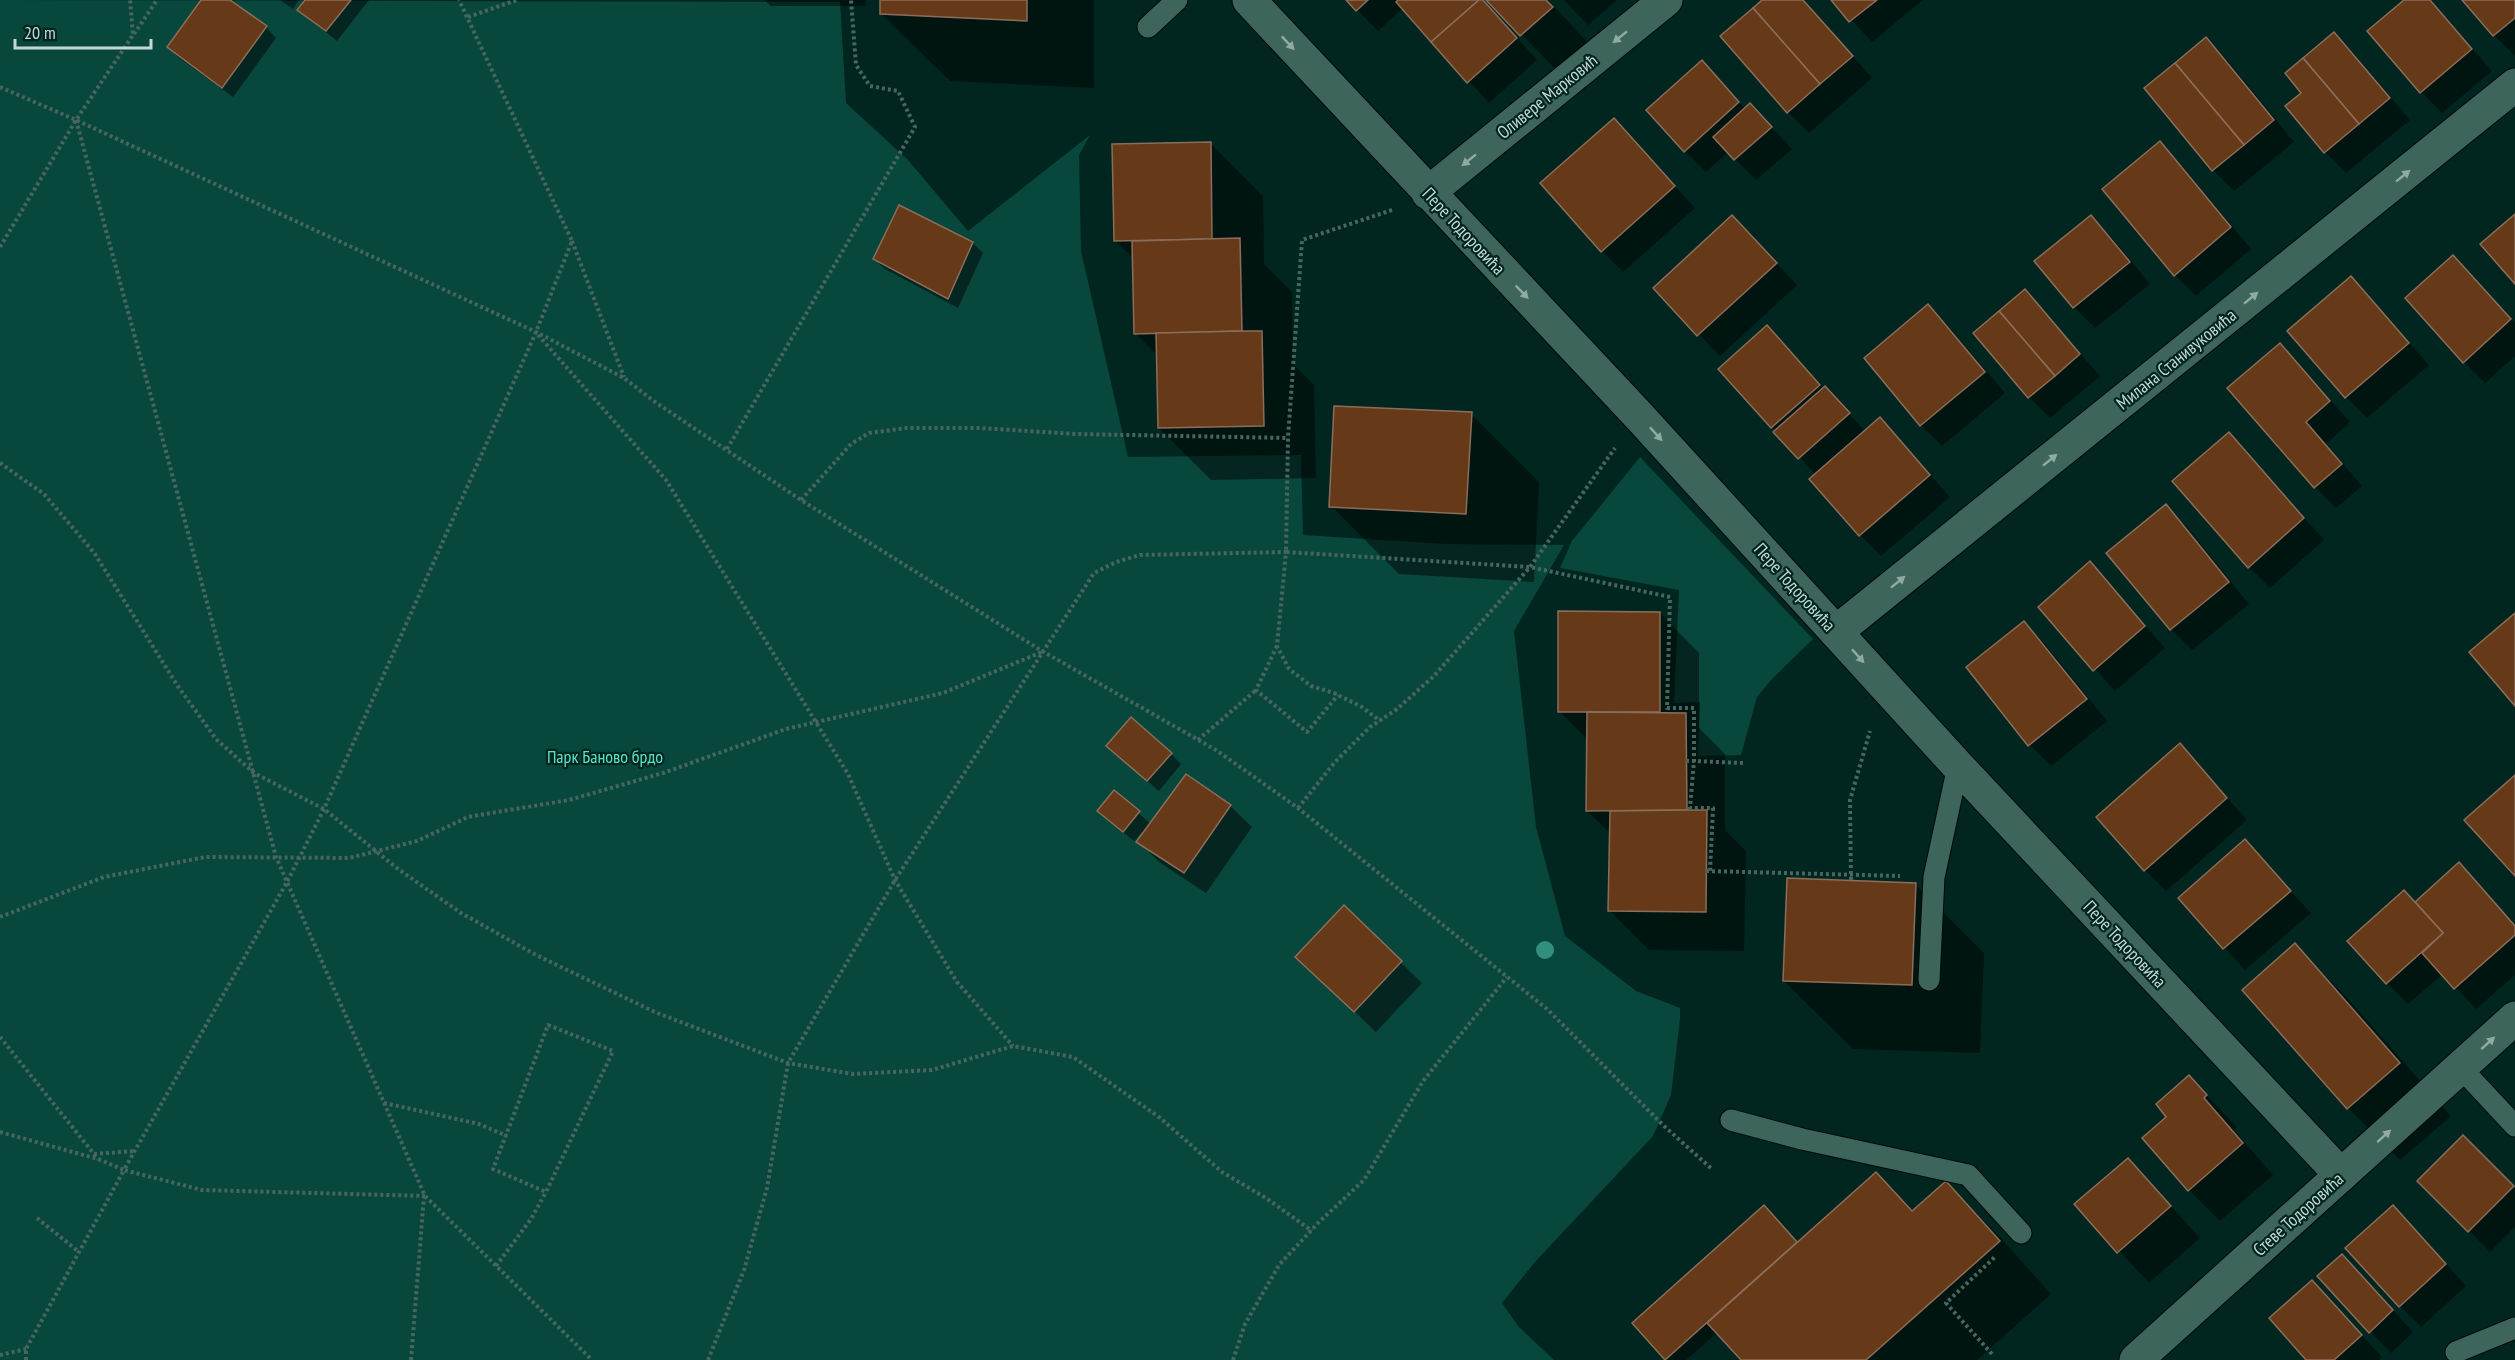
<svg xmlns="http://www.w3.org/2000/svg" width="2515" height="1360" font-family="'PT Sans Narrow',sans-serif">
<style>
.green{fill:#08473c}
.shadow{fill:#0007}
.building{fill:#663a18;stroke:#8a6e5b;stroke-width:1.5}
.lines{fill:none;stroke-linecap:round;stroke-linejoin:round}
.lane-casing{stroke:#000c09;stroke-width:23}
.street-casing{stroke:#000c09;stroke-width:35}
.path{stroke:#476660;stroke-width:4;stroke-dasharray:3 3;stroke-linecap:butt}
.lane{stroke:#3e655c;stroke-width:21}
.street{stroke:#3e655c;stroke-width:33}
.tree{fill:#308f7d}
.oneway{fill:#8faba4}
.labels{text-anchor:middle;dominant-baseline:central;stroke-width:4.5;stroke-linejoin:round;paint-order:stroke}
.street-label{font-size:18px;fill:#c5d9d4;stroke:#00261f}
.park-label{font-size:18px;fill:#57e5ca;stroke:#00261f}
</style>
<rect width="100%" height="100%" fill="#00261f"/>
<g class="green">
<path d="M0 0 840 2 846 103 908 160 968 231 1090 135 1079 155 1081 251 1128 457 1301 455 1303 535 1447 544 1564 545 1514 631 1536 827 1565 936 1636 991 1680 1008V1019L1671 1095 1653 1136 1534 1263 1502 1303 1519 1327 1554 1360H0Z"/>
<path d="M1640 457 1813 639 1773 678 1757 697 1741 755 1698 756 1700 702 1674 703 1679 590 1560 568 1572 541Z"/>
</g>
<g class="shadow">
<path d="M203 0H228L266 27 276 38 233 97 179 58 168 47Z"/>
<path d="M280 0H299L293 9Z"/>
<path d="M307 0H369L337 41 299 10Z"/>
<path d="M764 0H866V6H771Z"/>
<path d="M882 0H1094V88L950 81 881 13Z"/>
<path d="M1348 0H1483L1537 60 1489 103 1403 8 1378 31Z"/>
<path d="M1488 0H1548L1604 60 1573 87Z"/>
<path d="M1564 0H1617L1588 25Z"/>
<path d="M1764 0H1804L1872 78 1809 133 1788 112Z"/>
<path d="M1833 0H1923L1872 42Z"/>
<path d="M2406 0H2430L2492 71 2442 113 2421 92Z"/>
<path d="M2464 0H2515V56L2494 35Z"/>
<path d="M2334 34 2355 55 2410 120 2346 173 2325 152 2303 93Z"/>
<path d="M2206 39 2227 60 2294 142 2234 191 2213 170Z"/>
<path d="M1702 62 1746 110 1771 127 1792 149 1756 180 1728 152 1706 172 1685 151Z"/>
<path d="M1614 120 1695 208 1623 272 1602 251Z"/>
<path d="M1210 143 1263 196 1264 264 1292 292 1293 364 1314 385 1316 478 1211 480 1159 428 1158 356 1135 333 1134 259 1115 241Z"/>
<path d="M2160 143 2181 165 2251 249 2196 296 2175 275Z"/>
<path d="M1732 217 1797 285 1720 356 1655 288Z"/>
<path d="M2091 217 2112 238 2150 284 2095 328 2074 307Z"/>
<path d="M973 243 983 253 958 308 885 269 874 259Z"/>
<path d="M2453 257 2515 323V356L2485 383 2464 362Z"/>
<path d="M2351 278 2429 365 2367 418 2346 397Z"/>
<path d="M2025 291 2100 376 2050 418 2029 397 1976 333Z"/>
<path d="M1928 306 1949 327 2005 393 1942 446 1921 425Z"/>
<path d="M1767 327 1866 432 1880 419 1950 497 1881 556 1860 535 1816 475 1721 369Z"/>
<path d="M2280 345 2350 422 2326 444 2362 486 2336 508 2315 487Z"/>
<path d="M1471 414 1539 482 1534 582 1399 574 1331 506Z"/>
<path d="M2229 434 2324 540 2270 588 2249 567Z"/>
<path d="M2166 506 2187 527 2249 604 2192 650 2171 629 2108 553Z"/>
<path d="M2090 563 2165 648 2115 691 2040 607Z"/>
<path d="M1660 613 1699 653V728L1725 754V830L1746 851 1744 951 1649 950 1610 911 1611 834 1587 811 1588 740 1559 711Z"/>
<path d="M2024 623 2045 644 2107 721 2051 766 2030 745Z"/>
<path d="M2180 745 2247 820 2166 891 2145 870Z"/>
<path d="M1171 754 1181 764 1159 791 1119 756Z"/>
<path d="M1186 776 1230 806 1252 827 1206 893 1159 862 1138 841 1144 833 1142 832 1134 841 1109 821 1114 792 1151 824Z"/>
<path d="M2245 841 2311 913 2245 970 2180 898Z"/>
<path d="M2459 864 2515 925V975L2476 1009 2443 974 2408 1004 2387 983 2415 903Z"/>
<path d="M1915 884 1984 953 1980 1053 1853 1049 1784 981Z"/>
<path d="M1344 908 1422 983 1376 1032 1319 978Z"/>
<path d="M2295 945 2347 998 2451 1116 2400 1160 2348 1108Z"/>
<path d="M2189 1077 2237 1127 2234 1130 2273 1175 2220 1221 2189 1190 2168 1117Z"/>
<path d="M2463 1138 2515 1189V1227L2490 1252 2420 1181Z"/>
<path d="M2128 1160 2200 1238 2149 1283 2076 1204Z"/>
<path d="M1876 1174 1914 1212 1946 1183 1998 1235 2051 1294 1977 1360H1743L1718 1332 1686 1360H1667L1634 1323 1774 1218 1798 1244Z"/>
<path d="M2414 1228 2466 1286 2421 1327 2400 1306Z"/>
<path d="M2363 1278 2413 1332 2391 1353 2370 1331Z"/>
<path d="M2312 1282 2382 1357 2379 1360H2309Z"/>
</g>
<g class="building">
<path d="M201 0H230L267 26 222 88 167 47Z"/>
<path d="M305 0H351L326 31 297 10Z"/>
<path d="M880 0H1027V21L880 14Z"/>
<path d="M1346 0H1368L1356 11Z"/>
<path d="M1398 0H1479L1431 42 1396 2Z"/>
<path d="M1479 0H1483L1517 38 1467 83 1431 42Z"/>
<path d="M1486 0H1546L1553 7 1520 36Z"/>
<path d="M1762 0H1803L1853 56 1820 84 1753 8Z"/>
<path d="M1831 0H1877L1849 22Z"/>
<path d="M2404 0H2430L2472 49 2420 93 2367 31Z"/>
<path d="M2462 0H2515V18L2493 36Z"/>
<path d="M1753 8 1820 84 1787 113 1720 36Z"/>
<path d="M2334 32 2390 98 2359 124 2303 58Z"/>
<path d="M2206 37 2274 120 2244 145 2175 63Z"/>
<path d="M2303 58 2359 124 2324 153 2285 106 2301 93 2285 73Z"/>
<path d="M1702 60 1739 102 1684 152 1646 110Z"/>
<path d="M2175 63 2244 145 2212 171 2144 88Z"/>
<path d="M1750 103 1772 127 1734 160 1713 137Z"/>
<path d="M1614 118 1675 186 1601 252 1540 183Z"/>
<path d="M2160 141 2231 227 2174 276 2102 189Z"/>
<path d="M1211 142 1212 239 1114 241 1112 144Z"/>
<path d="M899 205 973 242 948 299 873 259Z"/>
<path d="M2515 214V284L2480 244Z"/>
<path d="M1732 215 1777 263 1697 336 1653 288Z"/>
<path d="M2091 215 2130 262 2073 308 2034 261Z"/>
<path d="M1240 238 1242 331 1134 334 1132 241Z"/>
<path d="M2453 255 2511 319 2463 363 2405 298Z"/>
<path d="M2351 276 2409 343 2345 398 2287 331Z"/>
<path d="M2025 289 2080 354 2055 376 1999 311Z"/>
<path d="M1928 304 1985 372 1920 426 1864 358Z"/>
<path d="M1999 311 2055 376 2028 398 1973 333Z"/>
<path d="M1767 325 1820 385 1771 428 1718 369Z"/>
<path d="M1242 331H1262L1264 426 1158 428 1156 333Z"/>
<path d="M2280 343 2330 401 2306 422 2342 464 2314 488 2227 388Z"/>
<path d="M1825 386 1850 413 1798 459 1773 432Z"/>
<path d="M1334 406 1472 412 1466 514 1329 507Z"/>
<path d="M1880 417 1930 475 1859 536 1809 479Z"/>
<path d="M2229 432 2304 518 2248 568 2172 481Z"/>
<path d="M2166 504 2229 582 2170 630 2106 553Z"/>
<path d="M2090 561 2145 626 2093 671 2038 607Z"/>
<path d="M1558 611 1660 612V712H1558Z"/>
<path d="M2515 613V706L2469 652Z"/>
<path d="M2024 621 2087 699 2028 746 1966 667Z"/>
<path d="M1587 712 1686 713 1687 810 1586 811Z"/>
<path d="M1131 717 1172 753 1147 781 1106 746Z"/>
<path d="M2180 743 2227 798 2144 871 2096 817Z"/>
<path d="M1186 774 1231 805 1184 873 1136 842Z"/>
<path d="M2515 775V876L2464 820Z"/>
<path d="M1114 790 1140 811 1123 832 1097 811Z"/>
<path d="M1687 810H1707L1706 912 1608 911 1610 811Z"/>
<path d="M2245 839 2291 891 2223 949 2178 898Z"/>
<path d="M2459 862 2515 926V935L2454 989 2422 953 2443 933 2415 902Z"/>
<path d="M1787 878 1916 883 1912 985 1783 981Z"/>
<path d="M2404 890 2443 933 2386 984 2347 941Z"/>
<path d="M1344 905 1402 961 1354 1012 1295 957Z"/>
<path d="M2295 943 2400 1063 2347 1109 2242 990Z"/>
<path d="M2189 1075 2207 1095 2204 1098 2243 1143 2188 1191 2142 1138 2166 1117 2156 1104Z"/>
<path d="M2463 1135 2514 1186 2468 1232 2417 1181Z"/>
<path d="M2128 1158 2171 1206 2117 1253 2074 1204Z"/>
<path d="M1876 1172 1912 1211 1946 1181 2000 1241 1866 1360H1741L1707 1323Z"/>
<path d="M1764 1205 1797 1242 1665 1360 1632 1323Z"/>
<path d="M2393 1205 2446 1264 2399 1307 2345 1248Z"/>
<path d="M2342 1254 2393 1310 2369 1333 2317 1276Z"/>
<path d="M2312 1280 2362 1335 2334 1360H2306L2269 1318Z"/>
</g>
<g class="lines">
<defs>
<g id="lane">
<path d="M1148 27 1177 0"/>
<path d="M1929 980 1934 877 1958 766"/>
<path d="M2460 1067 2515 1126"/>
<path d="M1731 1120 1802 1139 1968 1175 2021 1233"/>
<path d="M2456 1352 2515 1328"/>
</g>
<g id="street">
<path d="M1249 0 1639 416 1958 766 2341 1175"/>
<path d="M1428 193 1666 0"/>
<path d="M1836 632 2515 85"/>
<path d="M2136 1360 2515 1018"/>
</g>
</defs>
<use href="#lane" class="lane-casing"/>
<use href="#street" class="street-casing"/>
<g class="path">
<path d="M468 17 517 0"/>
<path d="M134 34 157 0"/>
<path d="M0 87 76 120 536 332 624 378 655 402 801 500 1042 651 1216 750 1298 808 1547 1009 1664 1126 1712 1169"/>
<path d="M76 120 276 857 287 882 324 809 536 332 572 241 459 0"/>
<path d="M1392 210 1302 240 1288 438 1286 552 1530 567 1670 597 1667 708H1694V761L1743 763"/>
<path d="M572 241 624 377"/>
<path d="M0 247 76 120 133 35 130 0"/>
<path d="M538 335 666 480 848 774 895 880 957 982 1013 1046"/>
<path d="M727 449 915 127 898 91 870 86 856 65 851 0"/>
<path d="M0 463 44 494 95 554 177 685 216 739 254 773 324 809 398 869 461 913 536 955 657 1013 788 1063 853 1074 932 1070 1013 1046 1073 1057 1159 1117 1222 1172 1266 1198 1312 1231"/>
<path d="M801 500 851 444 869 433 907 428H980L1076 434 1288 438"/>
<path d="M1277 646 1256 690 1307 732 1338 695"/>
<path d="M1198 740 1256 690"/>
<path d="M1686 761H1694L1690 808H1713L1710 871"/>
<path d="M1298 808 1335 762 1370 727 1397 709 1433 677 1530 567 1615 448"/>
<path d="M1706 871 1900 876"/>
<path d="M1851 880 1850 800 1870 731"/>
<path d="M0 917 104 877 205 857 349 858 417 841 468 817 569 800 663 773 786 729 943 693 1042 652"/>
<path d="M548 1025 613 1051 546 1192 493 1169Z"/>
<path d="M0 1037 98 1159"/>
<path d="M384 1103 479 1124 507 1136"/>
<path d="M0 1132 98 1159 124 1170 287 882 425 1196 592 1360"/>
<path d="M94 1154 135 1151"/>
<path d="M37 1218 79 1252"/>
<path d="M496 1266 531 1219 546 1192"/>
<path d="M1992 1354 1946 1303 1996 1256"/>
<path d="M0 1355 26 1349"/>
<path d="M26 1360V1349L124 1170 202 1190 425 1196"/>
<path d="M411 1360 424 1196"/>
<path d="M708 1360 744 1270 767 1188 788 1063 895 880 1094 573 1116 562 1140 555 1286 552 1277 646 1289 669 1311 686 1334 693 1362 707 1380 721"/>
<path d="M1233 1360 1245 1324 1279 1265 1318 1223 1364 1180 1423 1081 1507 977"/>
</g>
<use href="#lane" class="lane"/>
<use href="#street" class="street"/>
</g>
<circle class="tree" cx="1545" cy="950" r="9"/>
<defs><path id="oneway-solid" d="M-6-.8H1V-3.2L6.5 0L1 3.2V.8H-6Z" transform="scale(1.5)"/></defs>
<g class="oneway">
<use href="#oneway-solid" transform="translate(1620 37) rotate(141)"/>
<use href="#oneway-solid" transform="translate(1288 43) rotate(47)"/>
<use href="#oneway-solid" transform="translate(1469 160) rotate(141)"/>
<use href="#oneway-solid" transform="translate(2403 176) rotate(-39)"/>
<use href="#oneway-solid" transform="translate(1522 292) rotate(46)"/>
<use href="#oneway-solid" transform="translate(2251 298) rotate(-39)"/>
<use href="#oneway-solid" transform="translate(1656 434) rotate(48)"/>
<use href="#oneway-solid" transform="translate(2050 460) rotate(-39)"/>
<use href="#oneway-solid" transform="translate(1898 582) rotate(-39)"/>
<use href="#oneway-solid" transform="translate(1858 656) rotate(48)"/>
<use href="#oneway-solid" transform="translate(2488 1043) rotate(-42)"/>
<use href="#oneway-solid" transform="translate(2384 1136) rotate(-42)"/>
</g>
<g class="labels">
<g class="street-label">
<text transform="translate(1547 96) rotate(-39)">Оливере Марковић</text>
<text transform="translate(1464 231) rotate(47)">Пере Тодоровића</text>
<text transform="translate(2176 359) rotate(-39)">Милана Станивуковића</text>
<text transform="translate(1795 587) rotate(48)">Пере Тодоровића</text>
<text transform="translate(2125 944) rotate(47)">Пере Тодоровића</text>
<text transform="translate(2298 1214) rotate(-42)">Стеве Тодоровића</text>
</g>
<g class="park-label">
<text x="605" y="756">Парк Баново брдо</text>
</g>
</g>
<path d="M15 39v9h136v-9" fill="none" stroke="#c5d9d4" stroke-width="3"/>
<text x="24" y="39" font-size="18" fill="#c5d9d4" stroke="#00261f" stroke-width="4.5" paint-order="stroke">20 m</text>
</svg>
